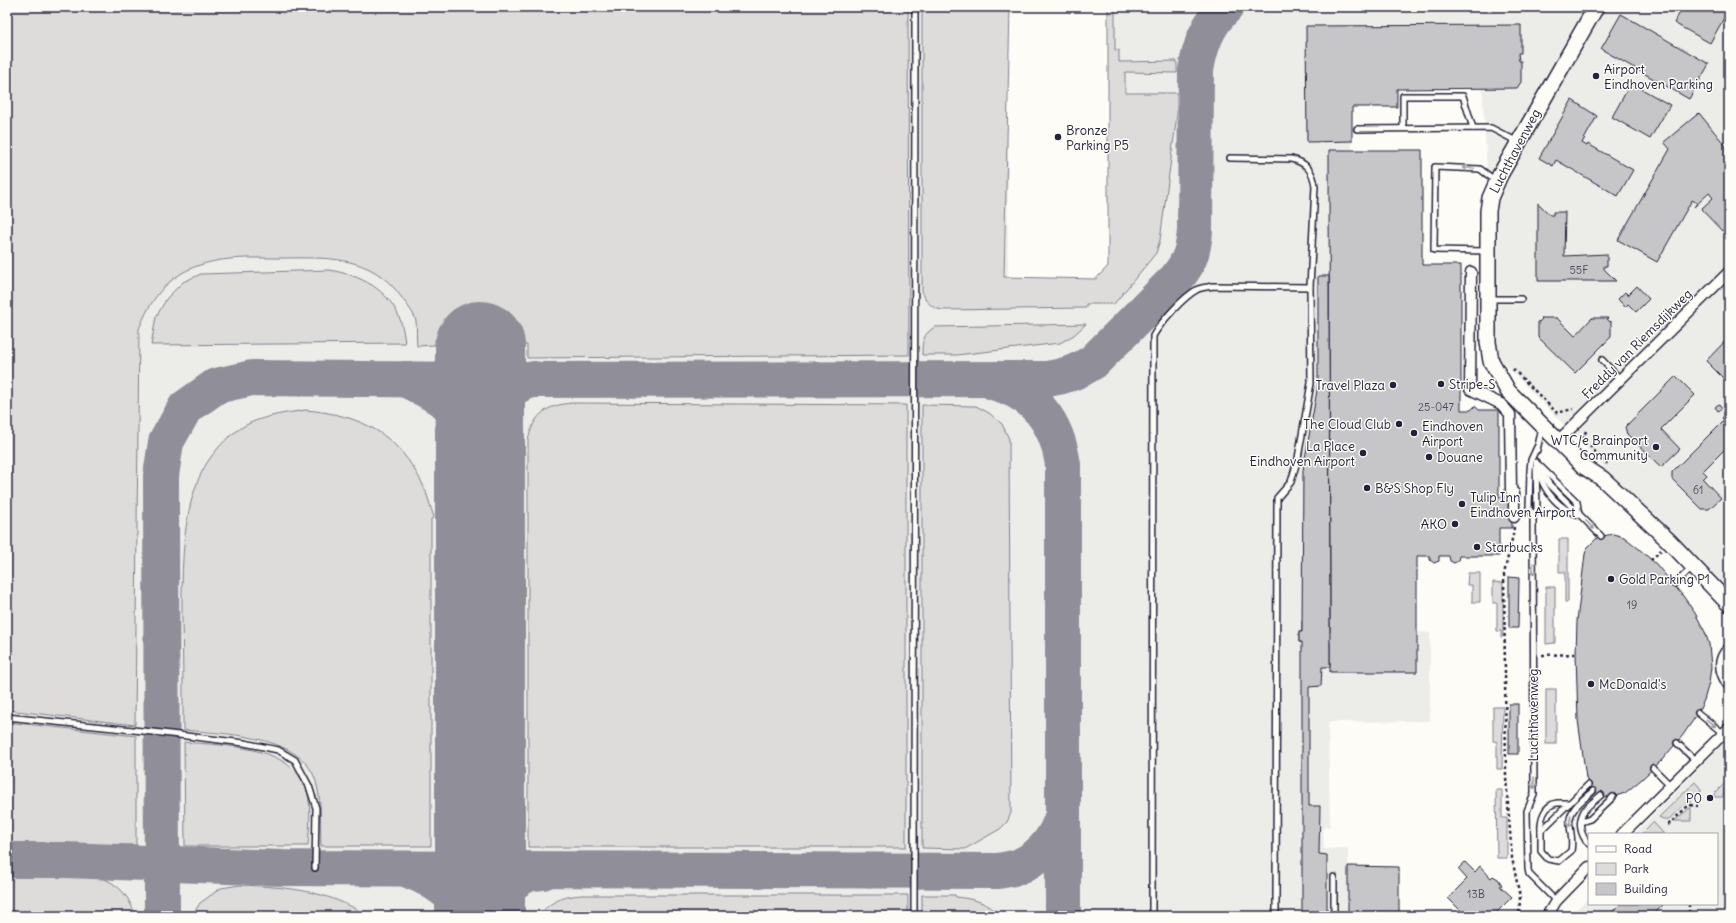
<svg xmlns="http://www.w3.org/2000/svg" width="1736" height="923" font-family="Delius,sans-serif">
<style>
.built{fill:#ecece9}
.green{fill:#dddcdb;stroke:#807f8b}
.lines{fill:none;stroke-linecap:round;stroke-linejoin:round}
.taxiway{stroke:#908f99;stroke-width:36}
.runway{stroke:#908f99;stroke-width:90}
.building{fill:#c6c6c8;stroke:#22223b}
.lane-casing{stroke:#22223b;stroke-width:8}
.street-casing{stroke:#22223b;stroke-width:13}
.secondary-casing{stroke:#22223b;stroke-width:18}
.path{stroke:#22223b;stroke-width:2.5;stroke-dasharray:3 3;stroke-linecap:butt}
.lane{stroke:#fdfcf7;stroke-width:5}
.street{stroke:#fdfcf7;stroke-width:10}
.secondary{stroke:#fdfcf7;stroke-width:15}
.oneway{stroke:#9a9aa2}
.poi-dot{fill:#22223b;stroke:#fdfcf7;stroke-width:1.5}
.labels{text-anchor:middle;dominant-baseline:central;stroke-width:3;stroke-linejoin:round;paint-order:stroke}
.number-label{font-size:11px;fill:#4b4b5e}
.poi-label{font-size:13px;fill:#22223b;stroke:#fdfcf7;text-anchor:start}
.street-label{font-size:13px;fill:#22223b;stroke:#fdfcf7}
</style>
<rect width="100%" height="100%" fill="#fdfcf7"/>
<filter id="ink" filterUnits="userSpaceOnUse"><feTurbulence type="fractalNoise" baseFrequency=".025" numOctaves="2"/><feDisplacementMap in="SourceGraphic" scale="8" xChannelSelector="R" yChannelSelector="G"/><feConvolveMatrix kernelMatrix="1 2 1 2 8 2 1 2 1" color-interpolation-filters="sRGB"/></filter>
<g filter="url(#ink)">
<g class="built">
<path d="M7 7H1008V277L1096 279 1108 266V7H1729V596L1497 356 1479 25 1306 26 1307 141H1352V150H1422V265L1461 410H1471L1475 406 1479 410H1499V496L1512 497V528H1499V556H1459L1458 561 1454 563 1450 561 1449 556H1440L1439 561 1434 563 1430 560 1429 556H1417V632L1430 633V721L1328 722 1330 826 1323 828 1324 849 1348 848V866L1399 867V916H7Z"/>
<path d="M1729 738V916H1569L1589 898V904H1717V834H1634Z"/>
</g>
<g class="green">
<path d="M7 7H908L909 355 527 358V345H524L523 339H435V345L417 346C416 338 417 329 416 321 414 313 407 305 402 298 371 253 325 258 277 258 244 258 212 256 182 273 160 286 148 306 139 329L135 725 7 710Z"/>
<path d="M922 7H1010L1004 277 1096 279 1108 266V7H1115V50H1119V62L1177 61V73L1125 72V93H1177V115L1160 240 1156 253 1114 304H1086V308L942 310C930 308 926 301 922 291Z"/>
<path d="M329 270C360 275 390 289 401 322 403 328 404 336 405 343L151 345 156 317 167 298 183 282 201 274Z"/>
<path d="M1086 324 1074 335 1060 343 957 355H922C922 341 923 334 935 327Z"/>
<path d="M572 403 906 405V847H528V441C533 415 546 405 572 403Z"/>
<path d="M922 405 976 406 989 413 1002 424 1009 439 1011 813 1007 822 1000 829 965 849 922 848Z"/>
<path d="M306 410C362 415 398 434 423 485 428 495 430 507 434 517L431 519V846H321C320 826 322 805 317 786 307 734 224 734 183 730 183 694 183 657 182 621 182 576 181 528 196 486 204 461 226 434 250 423 268 415 287 413 306 410Z"/>
<path d="M1559 539H1568V602H1565V572H1559Z"/>
<path d="M1468 573H1480V602H1472V585H1467Z"/>
<path d="M1493 582 1503 583V637H1501V631H1497V603H1493Z"/>
<path d="M1546 587H1555V643L1546 644Z"/>
<rect x="1546" y="689" width="10" height="55"/>
<path d="M1493 707H1503L1502 769H1497V742L1493 741Z"/>
<path d="M7 722 136 736V845L7 846Z"/>
<path d="M184 742C224 746 292 744 307 791 312 808 309 829 308 846H185Z"/>
<path d="M1729 779V787L1724 788 1723 797H1714V794Z"/>
<path d="M1695 782 1701 789V792L1691 793V803L1687 802 1667 821 1659 817Z"/>
<path d="M1496 790H1502V818H1507V858H1497Z"/>
<path d="M1690 808H1691V821H1674Z"/>
<path d="M1653 822 1664 834H1641Z"/>
<path d="M16 873C52 872 107 864 128 899 131 905 134 910 136 916H7V875Z"/>
<path d="M240 885C288 887 327 890 368 916H192L200 903 221 888Z"/>
<path d="M582 895H908V916H539C549 901 565 896 582 895Z"/>
<path d="M922 895H955L956 897C973 899 989 902 1000 916H922Z"/>
</g>
<g class="lines">
<g class="taxiway">
<path d="M405 379C431 392 453 402 468 429 474 438 476 451 480 461 485 415 485 396 534 379"/>
<path d="M993 382C1035 393 1057 422 1063 465V916"/>
<path d="M7 860H64L283 868 998 871C1006 869 1015 869 1022 865 1043 855 1057 836 1063 814"/>
<path d="M408 870C431 879 455 892 466 916"/>
<path d="M162 916 161 476 166 442 185 408 216 386 252 378 480 380 1047 379C1065 377 1078 372 1093 362L1176 279C1190 262 1193 252 1195 231L1196 70C1200 47 1207 24 1226 7"/>
<path d="M486 916C488 901 511 883 524 876 529 873 537 873 543 872"/>
</g>
<path class="runway" d="M480 916V346"/>
</g>
<g class="building">
<path d="M1683 7H1727L1729 9 1710 43 1674 23Z"/>
<path d="M1621 14 1709 64 1689 99 1601 49Z"/>
<path d="M1521 25V53H1518L1519 61H1521V82L1517 88 1397 89V107H1352V141L1307 142 1306 26Z"/>
<path d="M1631 83 1670 105 1650 139 1612 117Z"/>
<path d="M1572 100 1597 116 1582 143 1587 146 1588 144 1633 170 1618 196 1556 160 1553 166 1539 158Z"/>
<path d="M1699 113 1729 150V174L1726 177 1729 181V224L1722 231 1701 209 1713 198 1709 193 1694 207 1697 203 1692 200 1657 262 1618 240 1670 149 1664 142Z"/>
<path d="M1329 150H1422V265H1461V410H1471L1475 406 1479 410H1499V497H1512V528H1499V556H1459L1458 561 1454 563 1450 561 1449 556H1439V561L1434 563 1430 560V556H1417V672H1330V642H1299V632H1302V621H1307V632H1330Z"/>
<path d="M1538 203 1550 215H1553V212H1565L1564 256 1607 254V266H1604V269L1616 281H1538Z"/>
<path d="M1318 276H1329L1330 667H1322L1321 686 1309 687V806H1320L1319 854 1327 855V916H1302V642H1299V632H1302L1303 470 1318 385Z"/>
<path d="M1637 286 1649 299 1636 312 1628 304 1625 307 1618 299 1625 292 1628 295Z"/>
<path d="M1541 318H1557L1575 336 1592 318H1608L1607 319 1610 322 1611 321V337L1575 373 1538 337V321L1539 322 1542 319Z"/>
<path d="M1729 337V379L1727 382 1706 361Z"/>
<path d="M1676 376 1695 395 1661 429 1680 449 1661 467 1627 434 1625 427Z"/>
<path d="M1719 404 1722 408 1718 411 1715 407Z"/>
<path d="M1726 414 1729 417V445L1703 471 1707 475 1703 479 1721 498 1709 509H1702L1672 479V472L1724 420 1722 418Z"/>
<path d="M1613 534 1624 537 1638 548 1656 564 1683 596 1695 613 1705 632 1709 644 1711 667 1709 683 1704 700 1698 713 1683 735 1662 760 1642 779 1625 793 1613 797H1603L1598 794 1590 787 1586 778 1578 720 1576 654 1577 621 1585 554 1587 548 1598 537Z"/>
<path d="M1509 577 1519 578 1518 628H1509Z"/>
<rect x="1509" y="704" width="9" height="50"/>
<path d="M1465 862 1475 872 1480 866 1491 878 1493 876 1498 879 1502 885 1500 886 1512 897 1493 916H1466L1448 898 1467 879 1458 869Z"/>
<path d="M1348 866 1399 867V916H1348Z"/>
<path d="M1620 904H1664L1652 916H1608Z"/>
</g>
<g class="lines">
<defs>
<g id="lane">
<path d="M1403 128V96H1463L1473 128"/>
<path d="M1357 129 1491 128 1518 142"/>
<path d="M1230 158 1291 159C1306 162 1313 171 1315 186L1310 287 1311 383 1298 458 1291 482 1277 498 1276 916"/>
<path d="M1486 251 1434 250 1435 167 1480 169 1496 181"/>
<path d="M1490 299H1521"/>
<path d="M1602 360 1620 379"/>
<path d="M1537 447 1531 460 1530 470 1529 508 1533 516 1534 794 1527 811 1528 869 1529 874 1556 901"/>
<path d="M1537 450 1542 428"/>
<path d="M1536 462 1549 484 1601 536"/>
<path d="M1539 465 1577 502 1579 515"/>
<path d="M1539 472C1543 491 1560 510 1579 515"/>
<path d="M1533 516 1537 509 1536 463"/>
<path d="M1674 584 1692 568"/>
<path d="M1698 713 1724 734"/>
<path d="M7 717 162 733 244 743 278 750 295 760 309 786 316 808 315 868"/>
<path d="M1677 743 1696 761"/>
<path d="M1653 768 1671 786"/>
<path d="M1588 785 1541 831V851L1548 859 1559 861 1571 851C1573 842 1571 835 1570 826 1567 810 1583 800 1593 791"/>
<path d="M1581 822 1590 819 1613 797"/>
<path d="M1541 831C1540 820 1544 805 1557 803 1561 803 1566 803 1570 803"/>
<path d="M1589 844C1581 836 1577 823 1584 811 1588 805 1596 800 1601 795"/>
<path d="M1334 877V916"/>
<path d="M914 916 915 7"/>
<path d="M1152 916 1153 336C1161 322 1183 297 1198 289 1203 287 1209 287 1213 286L1310 287"/>
</g>
<g id="street">
<path d="M1471 272 1470 389 1501 404 1510 414 1511 491 1514 493V517"/>
<path d="M1564 435 1729 272"/>
<path d="M1622 834 1729 728"/>
<path d="M1547 916 1556 901 1589 867"/>
</g>
<g id="secondary">
<path d="M1596 7 1500 175 1490 198 1488 211V342L1491 361 1508 391 1583 466 1603 479 1669 541 1729 604"/>
<path d="M1729 652C1721 661 1723 671 1729 681"/>
</g>
</defs>
<use href="#lane" class="lane-casing"/>
<use href="#street" class="street-casing"/>
<use href="#secondary" class="secondary-casing"/>
<g class="path">
<path d="M1513 369 1557 413 1573 409"/>
<path d="M1586 431 1583 439 1607 464"/>
<path d="M1514 527 1513 535 1504 574 1506 777 1512 858 1520 897 1519 916"/>
<path d="M1651 560 1661 550"/>
<path d="M1542 655 1576 654"/>
<path d="M1668 825 1689 805 1698 806"/>
<path d="M1689 904V916"/>
</g>
<use href="#lane" class="lane"/>
<use href="#street" class="street"/>
<use href="#secondary" class="secondary"/>
</g>
<defs><path id="oneway-shaft" d="M-6 0H5M1.5-3L5.5 0L1.5 3" fill="none" stroke-width="1.6" stroke-linecap="round" stroke-linejoin="round"/></defs>
<g class="oneway">
<use href="#oneway-shaft" transform="translate(1468 168) rotate(-176)"/>
<use href="#oneway-shaft" transform="translate(1590 525) rotate(45)"/>
<use href="#oneway-shaft" transform="translate(1533 569) rotate(90)"/>
<use href="#oneway-shaft" transform="translate(1711 723) rotate(38)"/>
<use href="#oneway-shaft" transform="translate(1534 783) rotate(90)"/>
<use href="#oneway-shaft" transform="translate(1570 821) rotate(96)"/>
</g>
</g>
<g class="poi-dot">
<circle cx="1596" cy="76" r="4"/>
<circle cx="1058" cy="137" r="4"/>
<circle cx="1441" cy="384" r="4"/>
<circle cx="1393" cy="385" r="4"/>
<circle cx="1399" cy="424" r="4"/>
<circle cx="1414" cy="433" r="4"/>
<circle cx="1656" cy="447" r="4"/>
<circle cx="1363" cy="453" r="4"/>
<circle cx="1429" cy="457" r="4"/>
<circle cx="1367" cy="488" r="4"/>
<circle cx="1462" cy="504" r="4"/>
<circle cx="1455" cy="524" r="4"/>
<circle cx="1477" cy="547" r="4"/>
<circle cx="1611" cy="579" r="4"/>
<circle cx="1591" cy="684" r="4"/>
<circle cx="1710" cy="798" r="4"/>
</g>
<g class="labels">
<g class="number-label">
<text x="1579" y="270">55F</text>
<text x="1436" y="407">25-047</text>
<text x="1698" y="490">61</text>
<text x="1632" y="605">19</text>
<text x="1476" y="894">13B</text>
</g>
<g class="poi-label">
<text x="1604" y="69">Airport<tspan x="1604" dy="15">Eindhoven Parking</tspan></text>
<text x="1066" y="130">Bronze<tspan x="1066" dy="15">Parking P5</tspan></text>
<text x="1449" y="384">Stripe-S</text>
<text x="1385" y="385" text-anchor="end">Travel Plaza</text>
<text x="1391" y="424" text-anchor="end">The Cloud Club</text>
<text x="1422" y="426">Eindhoven<tspan x="1422" dy="15">Airport</tspan></text>
<text x="1648" y="440" text-anchor="end">WTC/e Brainport<tspan x="1648" dy="15">Community</tspan></text>
<text x="1355" y="446" text-anchor="end">La Place<tspan x="1355" dy="15">Eindhoven Airport</tspan></text>
<text x="1437" y="457">Douane</text>
<text x="1375" y="488">B&amp;S Shop Fly</text>
<text x="1470" y="497">Tulip Inn<tspan x="1470" dy="15">Eindhoven Airport</tspan></text>
<text x="1447" y="524" text-anchor="end">AKO</text>
<text x="1485" y="547">Starbucks</text>
<text x="1619" y="579">Gold Parking P1</text>
<text x="1599" y="684">McDonald's</text>
<text x="1702" y="798" text-anchor="end">P0</text>
</g>
<g class="street-label">
<text transform="translate(1515 151) rotate(-62)">Luchthavenweg</text>
<text transform="translate(1637 344) rotate(-45)">Freddy van Riemsdijkweg</text>
<text transform="translate(1533 715) rotate(-90)">Luchthavenweg</text>
</g>
</g>
<rect width="1736" height="923" fill="none" stroke="#fdfcf7" stroke-width="24"/>
<rect x="12" y="12" width="1712" height="899" fill="none" stroke="#22223b" stroke-width="1.5" filter="url(#ink)"/>
<rect x="1588" y="833" width="130" height="72" fill="#fdfcf7" stroke="#a5a5ac"/>
<rect x="1596" y="846" width="20" height="6" fill="#fdfcf7" stroke="#a5a5ac"/>
<text x="1624" y="853" font-size="12" fill="#22223b">Road</text>
<rect x="1596" y="863" width="20" height="12" fill="#dddcdb" stroke="#a5a5ac"/>
<text x="1624" y="873" font-size="12" fill="#22223b">Park</text>
<rect x="1596" y="883" width="20" height="12" fill="#c6c6c8" stroke="#a5a5ac"/>
<text x="1624" y="893" font-size="12" fill="#22223b">Building</text>
</svg>
